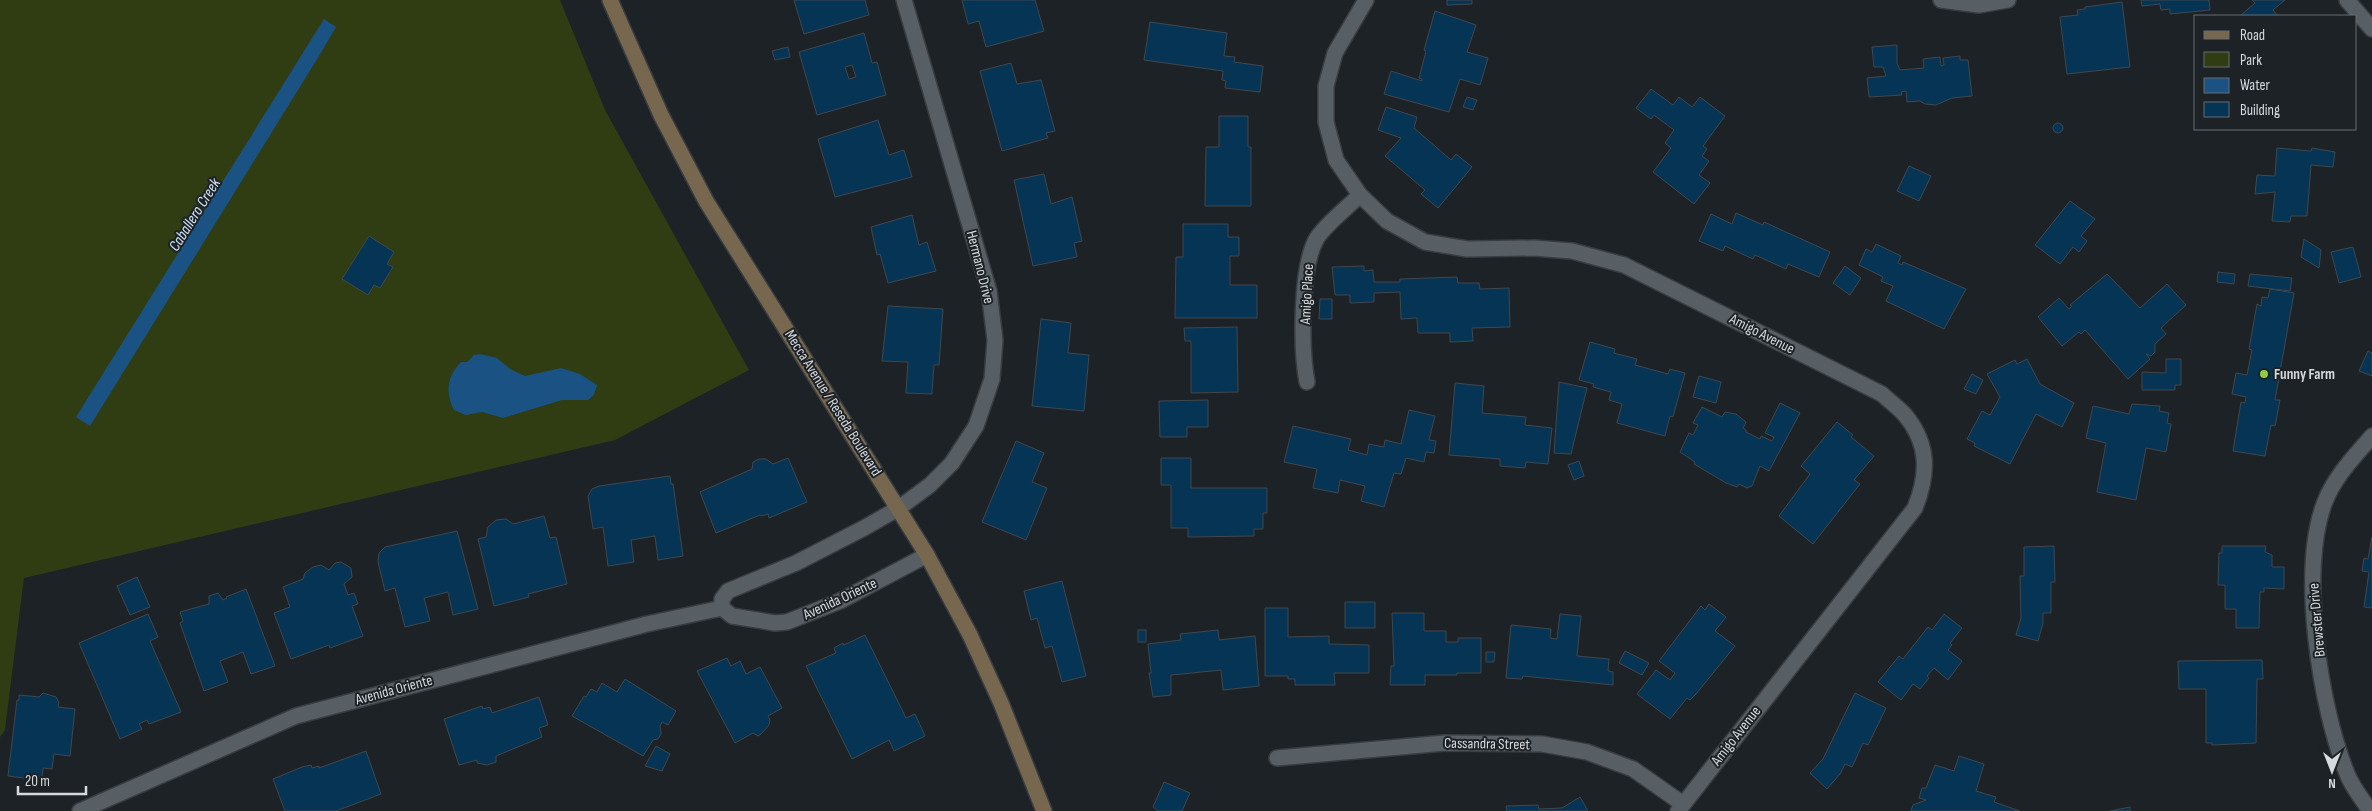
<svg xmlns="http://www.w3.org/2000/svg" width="2372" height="811" font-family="'Sofia Sans Condensed',sans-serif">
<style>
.green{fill:#303c12}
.water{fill:#1a5383}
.building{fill:#053454;stroke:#41474d;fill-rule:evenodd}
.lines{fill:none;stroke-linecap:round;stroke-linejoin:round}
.street-casing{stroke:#393d41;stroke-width:18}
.secondary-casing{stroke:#393d41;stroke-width:18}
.street{stroke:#585f64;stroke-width:15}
.secondary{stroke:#78674f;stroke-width:15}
.poi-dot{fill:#8fcd42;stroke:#1d2227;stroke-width:2}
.labels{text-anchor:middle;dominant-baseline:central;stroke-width:4;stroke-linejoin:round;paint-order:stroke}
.street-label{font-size:15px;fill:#d6dadd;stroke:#1d2227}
.poi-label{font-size:15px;font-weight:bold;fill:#d6dadd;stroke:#1d2227;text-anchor:start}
.water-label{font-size:16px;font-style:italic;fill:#d0e2f4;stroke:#1d2227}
</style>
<rect width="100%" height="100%" fill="#1d2227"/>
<path class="green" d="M0 0H560L605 110 749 370 615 440 24 578 5 730 0 737Z"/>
<g class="water">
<path d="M324 19 336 27 319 56 90 426 76 417Z"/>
<path d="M480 354 497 358 510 369 525 376 561 368 580 374 597 385 594 395 588 400H562L503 418 482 412 466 415 454 410C445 393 447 376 461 362H467L474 355Z"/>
</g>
<g class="building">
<path d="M794 0H865L869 15 804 34Z"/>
<path d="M962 0H1035L1044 31 986 47 979 21 968 24Z"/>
<path d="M1447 0H1472V4L1447 5Z"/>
<path d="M2141 0H2209L2210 10 2170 14V9L2161 10 2160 4 2142 6Z"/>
<path d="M2252 0H2285L2273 10 2278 16H2240L2255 3Z"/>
<path d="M2122 2 2130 67 2067 74 2060 17 2078 15 2077 10 2085 9V7Z"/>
<path d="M1435 11 1476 25 1467 52 1488 58 1480 85 1460 79 1449 112 1384 94 1391 71 1422 81V79L1419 78 1426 51 1424 50Z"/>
<path d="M1150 22 1227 33 1224 56 1235 57 1234 62 1263 66 1260 92 1225 88 1226 81 1222 80 1223 71 1144 60Z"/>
<path d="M864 33 872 63 877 62 886 95 817 115 799 52ZM852 65 856 77 849 79 845 67Z"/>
<path d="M1897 45V63L1900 70 1924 68 1923 59 1940 57 1941 66 1944 65 1943 58 1960 56V60H1968L1972 96 1952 98 1936 105 1925 104 1920 101 1907 102 1906 91 1901 92 1902 95 1869 97 1867 78 1886 76 1883 67H1874L1872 47Z"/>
<path d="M788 47 790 57 775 60 772 51Z"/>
<path d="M1011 63 1017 84 1041 80 1055 131 1046 133 1048 138 1002 151 980 71Z"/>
<path d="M1651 89 1673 105 1679 97 1692 107 1700 97 1725 116 1703 146 1707 149 1702 156 1709 161 1699 175 1710 183 1694 204 1653 172 1671 148 1665 143 1674 130 1654 115 1651 119 1636 108Z"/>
<path d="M1467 97 1477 100 1473 110 1463 107Z"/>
<path d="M1386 107 1417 117 1414 128 1451 160 1456 154 1472 167 1438 208 1421 194 1425 190 1385 156 1401 138 1378 130Z"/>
<path d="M1219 116H1248V147H1251V206H1205L1206 147H1219Z"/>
<path d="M878 120 889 155 904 150 912 177 835 197 818 139Z"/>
<circle cx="2058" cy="128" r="5"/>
<path d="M2277 148 2311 151 2312 148 2335 152 2333 167 2311 165 2307 216H2291L2290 222 2272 221 2275 192 2255 194 2257 175 2275 176Z"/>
<path d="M1909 166 1931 176 1919 201 1897 191Z"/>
<path d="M1044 174 1051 204 1072 197 1082 241 1074 243 1077 257 1033 266 1014 180Z"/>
<path d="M2070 201 2095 219 2081 236 2087 241 2079 252 2073 247 2060 264 2035 245Z"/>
<path d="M1736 213 1763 225 1764 222 1830 252 1819 277 1788 264 1786 269 1755 255 1753 259 1725 246 1723 251 1699 241 1711 214 1732 224Z"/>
<path d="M912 215 919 245 927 242 936 271 888 283 880 254 877 255 871 227Z"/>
<path d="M1183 224H1228V237H1239V256H1230V285H1257V318H1175L1176 257H1183Z"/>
<path d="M369 236 394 252 387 264 393 267 380 288 374 285 368 295 342 279Z"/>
<path d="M2304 239 2321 250 2319 268 2301 257Z"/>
<path d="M1876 244 1901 256 1898 263 1902 265 1903 262 1966 289 1944 329 1886 301 1893 286 1881 281 1883 277 1859 265 1866 249 1872 252Z"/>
<path d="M2353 247 2361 277 2339 283 2331 252Z"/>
<path d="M1364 266V271L1373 270 1374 282H1400V279L1457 277 1458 283H1479L1480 289 1509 288 1510 327 1472 328 1473 341 1450 342V333H1418L1417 318 1401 319 1400 292 1374 293V302L1350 303V295H1335L1332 267Z"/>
<path d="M1845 266 1861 278 1850 295 1833 283Z"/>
<path d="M2218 272 2235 274 2234 284 2217 282Z"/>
<path d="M2107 274 2140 308 2167 284 2186 305 2161 328 2166 334 2155 344V352L2151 356 2146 354 2150 359 2128 379 2085 330 2081 334 2079 332 2062 346 2038 317 2059 298 2069 309 2072 306 2070 305Z"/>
<path d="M2250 274 2292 278 2290 291 2248 286Z"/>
<path d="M2270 289 2294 293 2275 400H2280L2275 426 2271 425 2265 456 2233 451 2241 402 2245 403 2246 397 2232 394 2236 373 2247 375 2252 350 2249 349 2257 304 2261 306 2262 297 2268 298Z"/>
<path d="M1320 299H1332V319H1319Z"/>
<path d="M888 306 943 309 939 365H934L932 394 906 393 908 362 882 361Z"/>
<path d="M1041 319 1071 323 1068 353 1089 355 1084 411 1032 406Z"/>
<path d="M1237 327 1238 392 1191 393V341H1185L1184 328Z"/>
<path d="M1590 342 1615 349 1614 353 1637 359 1635 365 1668 374 1670 369 1685 373 1673 417 1670 416 1665 436 1617 423 1622 404 1609 400 1611 392 1593 387 1594 384 1579 380Z"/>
<path d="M2368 351 2372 353V376L2359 371Z"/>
<path d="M2027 359 2040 384 2074 403 2062 427 2036 414 2010 464 1974 446 1975 443 1967 439 1982 411 1990 415 2000 397 1987 374 2015 360 2017 364Z"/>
<path d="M2166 359H2181V385H2175V390H2142V372L2166 373Z"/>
<path d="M1972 374 1983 380 1976 394 1964 389Z"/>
<path d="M1699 376 1721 382 1716 403 1693 397Z"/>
<path d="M1559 382 1587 388 1571 454 1554 453Z"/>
<path d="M1455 383 1484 386 1482 413 1526 417 1525 425 1552 428 1548 464 1526 462 1525 468 1500 466V459L1449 455Z"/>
<path d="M1208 400V427H1187V437H1160L1159 401Z"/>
<path d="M1780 403 1800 413 1769 471 1760 466 1752 486 1747 488 1739 484 1737 487 1726 483 1694 464 1695 462 1680 452 1689 433 1693 435 1698 425 1693 423 1702 407 1722 417 1725 412 1736 414 1746 422 1743 428 1746 430V432L1760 439 1761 436 1772 441 1774 437 1765 433Z"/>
<path d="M2132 404 2160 406 2159 411 2169 413 2167 423 2171 424 2166 452 2146 448 2136 500 2097 492 2106 443 2086 438 2093 406 2129 414Z"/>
<path d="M1409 410 1435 416 1429 440 1436 441 1434 453 1426 452 1424 462 1406 458 1401 474 1394 473 1384 507 1361 501 1365 486 1340 480 1338 493 1313 488 1317 469 1284 462 1293 426 1351 439 1348 450 1367 455 1369 444 1384 447 1385 440 1401 444Z"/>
<path d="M1837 422 1853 435 1851 437 1874 456 1854 480 1860 484 1813 544 1779 516 1810 474 1801 466Z"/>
<path d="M1016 441 1044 453 1032 482 1047 488 1026 540 982 522Z"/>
<path d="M788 458 807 502 769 518 768 514 761 516 760 515 716 533 700 492 752 469 753 462 759 459H766L773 464Z"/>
<path d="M1161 458H1191V488H1267V513H1263V529H1254V536L1188 537V528H1171V485H1161Z"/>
<path d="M1579 461 1584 476 1574 480 1568 465Z"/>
<path d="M670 476 671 484H673L683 556 658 560 655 536 631 540 634 562 608 566 603 527 593 529 588 496 592 489 599 486Z"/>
<path d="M544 516 550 538 556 537 567 584 528 594 529 597 494 606 478 539 486 537 488 527 496 520 506 519 513 524Z"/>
<path d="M457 531 478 609 453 615 448 592 424 598 430 621 405 627 395 588 385 591 378 562 379 553 385 547Z"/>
<path d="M2372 537V608L2364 607 2369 572 2362 571 2364 558 2368 559Z"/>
<path d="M2054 546 2055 582H2051V613H2043V623L2038 641 2016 635 2021 618 2020 576H2024V547Z"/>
<path d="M2222 546H2266L2265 552 2272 555V567H2284V589L2264 588V592H2260L2259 628H2236V609H2225V585H2218L2219 553H2222Z"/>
<path d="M341 562 351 568 352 577 344 584 348 595 354 593 358 604 352 606 363 636 330 648 329 645 291 659 274 613 290 607 283 587 303 579 305 573 313 567 321 565 329 570 335 563Z"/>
<path d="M137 577 150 607 130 615 117 586Z"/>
<path d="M1062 581 1086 676 1062 682 1052 646 1045 648 1037 618 1031 620 1024 591Z"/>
<path d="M246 589 275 666 251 674 243 652 220 661 228 682 204 691 180 623 183 621 180 612 209 604V596L218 593 223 600 227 598 226 597Z"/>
<rect x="1345" y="602" width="30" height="26"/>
<path d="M1709 604 1726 617 1715 631 1735 646 1696 694 1690 700 1687 698 1670 719 1637 694 1656 670 1670 680 1675 673 1659 661 1701 606 1705 610Z"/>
<path d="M1265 608H1288V637L1329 636V644L1369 645V673H1334L1335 685H1295V679H1288V676H1265Z"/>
<path d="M1392 613H1424V631H1446V642H1458V638H1481V673H1457V675H1425V685H1390L1391 666H1394Z"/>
<path d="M148 614 158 637 150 641 181 712 149 724 147 720 139 724 142 729 120 739 79 643Z"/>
<path d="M1560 614 1581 616 1577 656 1609 659 1608 671 1613 672V685L1523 676 1522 679 1506 678 1511 625 1551 629 1550 638 1557 639Z"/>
<path d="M1944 614 1962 628 1950 643 1952 645 1948 650 1962 661 1948 680 1934 668 1927 676 1929 678 1920 689 1913 684 1901 700 1878 682 1899 656 1903 659 1928 627 1932 630Z"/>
<rect x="1138" y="630" width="8" height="12"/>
<path d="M1218 630 1219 640 1255 636 1259 686 1223 690 1221 670 1182 674 1171 675V695L1153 697 1149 673H1151L1148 644 1181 640 1180 634Z"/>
<path d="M865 635 906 718 915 714 925 736 894 751 889 740 852 759 806 666 836 653 834 648 843 643 844 645Z"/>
<path d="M1625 651 1649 663 1642 675 1619 663Z"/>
<path d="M1486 652H1495L1494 662H1486Z"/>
<path d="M727 658 731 666 740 661 746 674 760 667 782 708 768 716 770 720 769 725 761 734 758 736 753 733 735 743 697 671Z"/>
<path d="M2262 660 2263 679H2257L2256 743 2212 745V743H2206V689H2179L2178 661Z"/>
<path d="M625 679 676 711 668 725 662 722 660 726 661 734 658 739 653 740 643 756 572 716 584 696 586 697 591 689 597 692 602 683 617 692Z"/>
<path d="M43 693 56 697 59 703 58 707 75 709 70 756 54 754 52 769 43 768 42 777 32 776V779L8 776 17 700H19V695L39 697Z"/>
<path d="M1855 693 1886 708 1868 745 1863 743 1852 767 1845 764 1840 774 1827 789 1810 773 1823 759Z"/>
<path d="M539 697 548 725 539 728 542 737 496 756V762L487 765 477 763V760L459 765 444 719 482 706 483 709 490 707 492 713Z"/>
<path d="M656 746 670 754 662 771 645 766Z"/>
<path d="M366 751 381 794 336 811H285L273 779 302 767 311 765 312 768 319 766V768Z"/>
<path d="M1959 756 1984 764 1976 791 1996 797 1994 802 2020 811H1911L1913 805 1926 800 1919 798 1922 788H1926L1935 765 1954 771Z"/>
<path d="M1164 782 1190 793 1182 811H1158L1153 807Z"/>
<path d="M1580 797 1588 811H1507L1506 806 1538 805 1539 809 1562 808Z"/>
<path d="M2130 807V811H2110Z"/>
</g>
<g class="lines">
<defs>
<g id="street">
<path d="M1366 0 1335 53 1326 86V122L1336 160 1360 195 1387 221 1425 242 1467 249 1534 248 1572 251 1624 265 1882 394C1889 401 1899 408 1905 415 1930 445 1928 475 1915 508L1678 811"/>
<path d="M1941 0 1979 5 2008 0"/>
<path d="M2347 0 2372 29"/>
<path d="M1307 382C1301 350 1300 266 1317 238 1326 224 1348 207 1360 195"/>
<path d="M722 608V599L728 591 796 563 864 528 899 508 930 485 952 463 976 426 992 379 995 340 989 291 904 0"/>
<path d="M722 608 732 616 775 623 787 622 840 601 927 555"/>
<path d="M1277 758 1445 743 1542 744 1587 752 1633 769 1683 804"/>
<path d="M80 811 296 716 647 624 722 608"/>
<path d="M2370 811C2363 800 2353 788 2348 776 2320 709 2299 572 2324 504 2334 477 2354 457 2372 436"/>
</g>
<path id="secondary" d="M610 0 661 115 706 201 927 555 970 635 1001 703 1044 811"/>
</defs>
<use href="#street" class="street-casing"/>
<use href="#secondary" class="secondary-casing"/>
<use href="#street" class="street"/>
<use href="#secondary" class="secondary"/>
</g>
<circle class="poi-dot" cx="2264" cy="374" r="5"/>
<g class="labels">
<g class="street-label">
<text transform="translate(980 267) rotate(76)">Hermano Drive</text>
<text transform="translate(1307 294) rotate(-87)">Amigo Place</text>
<text transform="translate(1762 334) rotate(27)">Amigo Avenue</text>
<text transform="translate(833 403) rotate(58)">Mecca Avenue / Reseda Boulevard</text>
<text transform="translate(840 599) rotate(-25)">Avenida Oriente</text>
<text transform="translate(2317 620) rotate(-95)">Brewster Drive</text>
<text transform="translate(394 690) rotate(-15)">Avenida Oriente</text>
<text transform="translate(1736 736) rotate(-52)">Amigo Avenue</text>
<text transform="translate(1487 744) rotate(1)">Cassandra Street</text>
</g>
<g class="poi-label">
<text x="2274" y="374">Funny Farm</text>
</g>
<g class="water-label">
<text transform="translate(195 215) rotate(-58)">Caballero Creek</text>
</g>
</g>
<rect x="2194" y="15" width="162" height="115" fill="#1d2227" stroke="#676c70"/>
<rect x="2204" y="31" width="25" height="8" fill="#78674f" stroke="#676c70"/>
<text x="2240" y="40" font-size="15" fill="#d6dadd">Road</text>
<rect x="2204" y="52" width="25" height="15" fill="#303c12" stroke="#676c70"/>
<text x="2240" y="65" font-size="15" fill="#d6dadd">Park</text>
<rect x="2204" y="78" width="25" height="15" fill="#1a5383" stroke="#676c70"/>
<text x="2240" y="90" font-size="15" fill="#d6dadd">Water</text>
<rect x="2204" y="102" width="25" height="15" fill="#053454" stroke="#676c70"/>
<text x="2240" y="115" font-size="15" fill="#d6dadd">Building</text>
<g transform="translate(2332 771) rotate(180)" stroke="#1d2227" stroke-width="4" paint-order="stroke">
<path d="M0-4L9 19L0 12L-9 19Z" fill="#d6dadd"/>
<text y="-8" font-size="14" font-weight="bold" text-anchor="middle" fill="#d6dadd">N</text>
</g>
<path d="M18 786v8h68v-8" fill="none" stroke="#d6dadd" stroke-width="2.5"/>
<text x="25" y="786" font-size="15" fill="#d6dadd" stroke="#1d2227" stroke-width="4" paint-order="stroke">20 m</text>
</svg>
